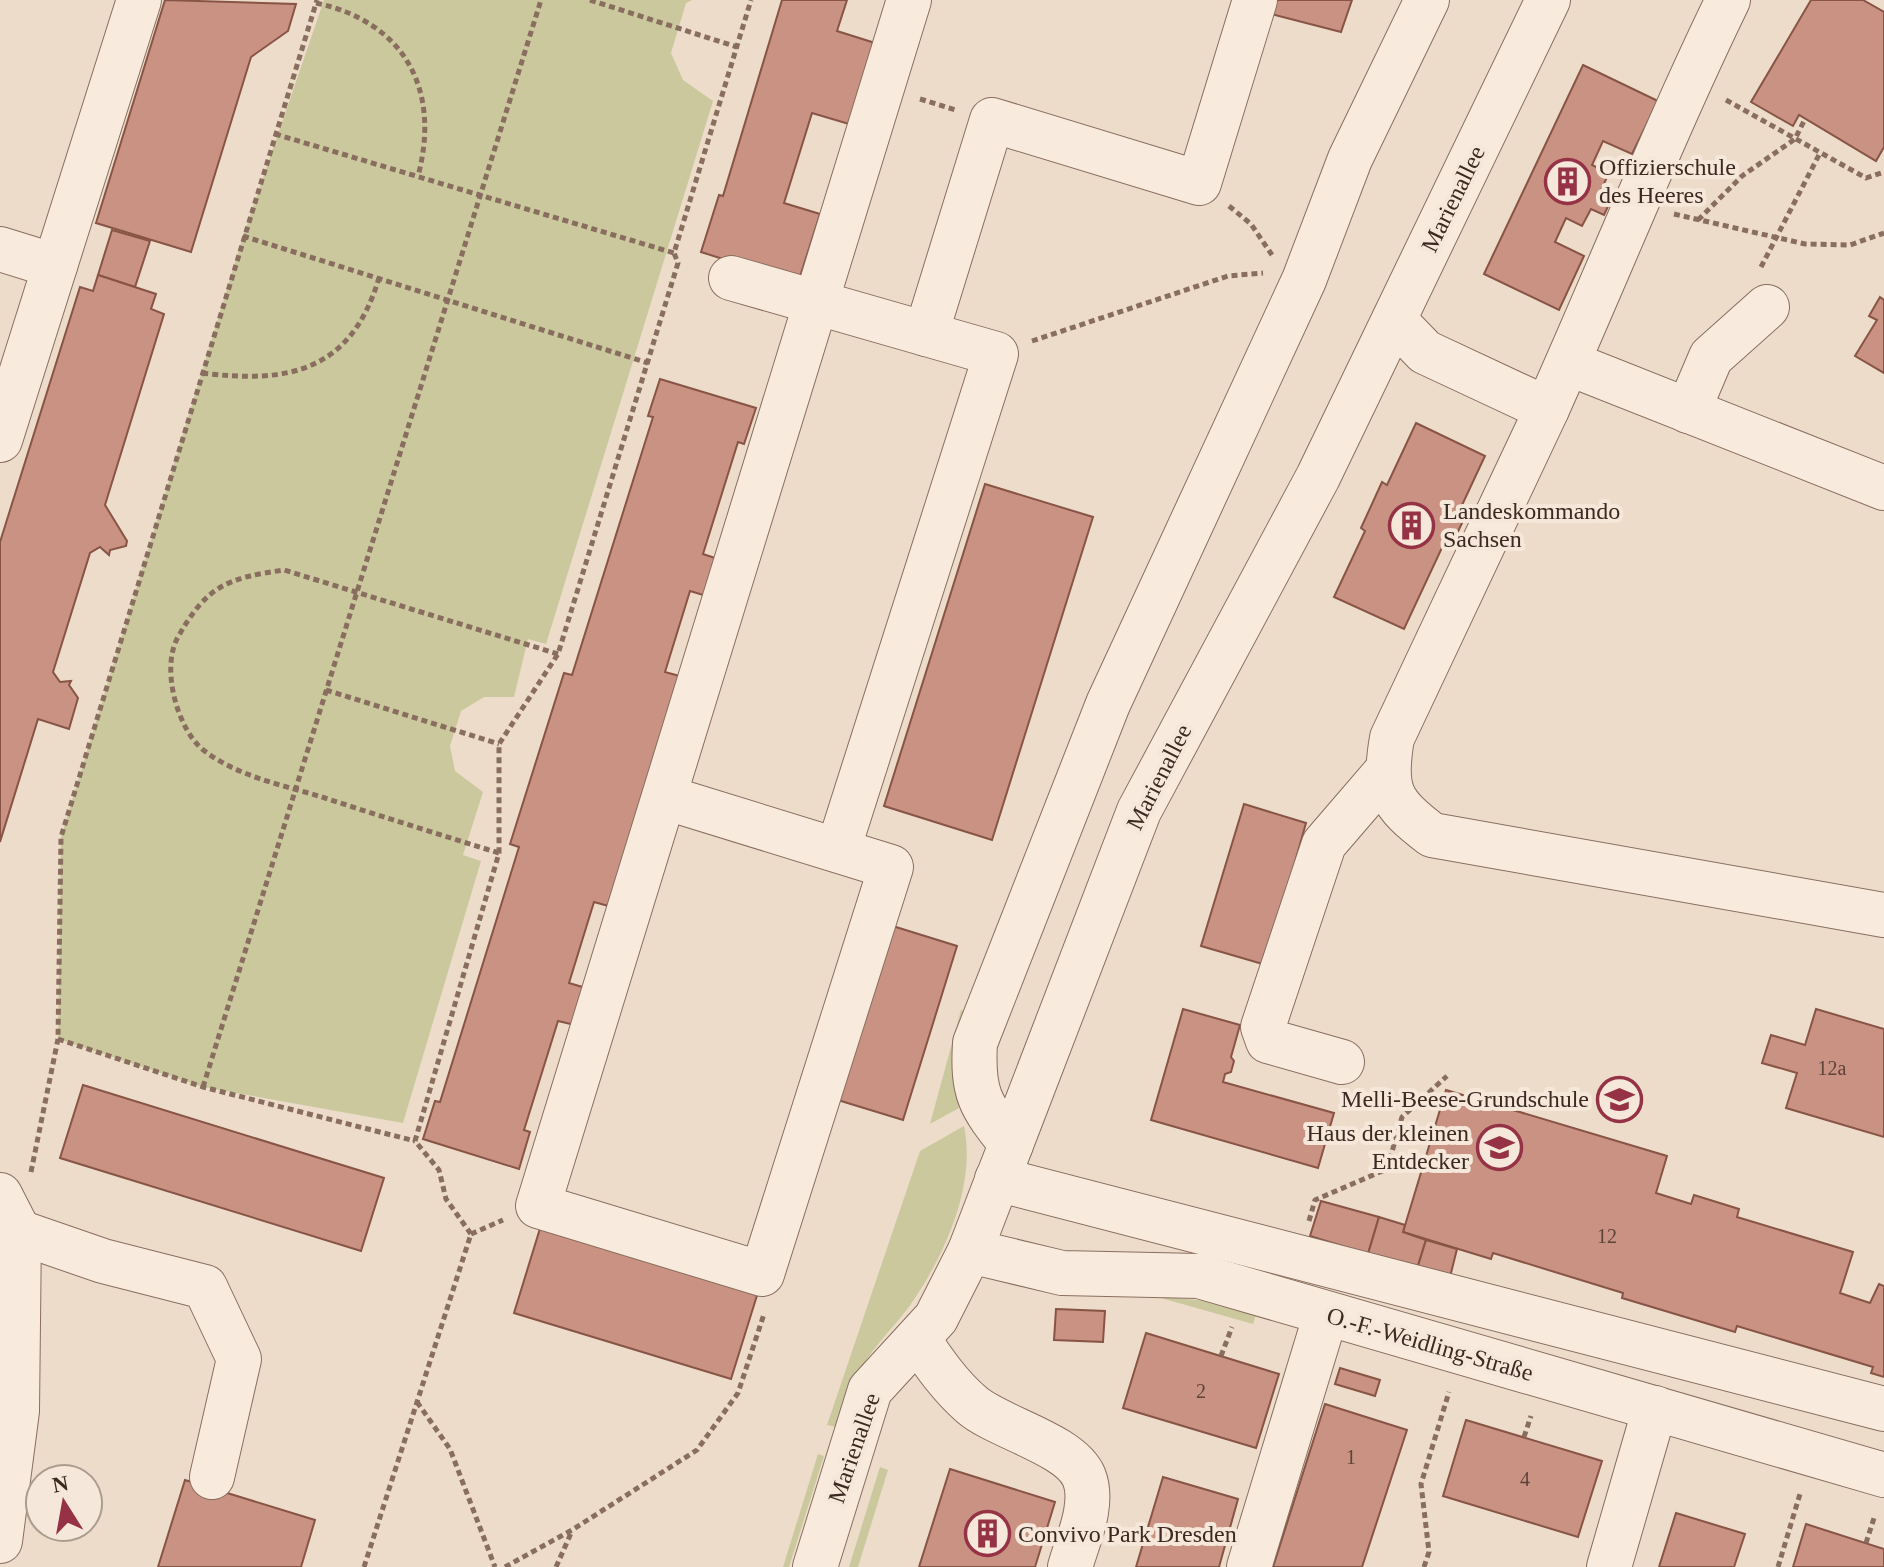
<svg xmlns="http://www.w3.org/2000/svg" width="1884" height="1567" font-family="'Times New Roman',serif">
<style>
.green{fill:#cbc89e}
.building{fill:#c99282;stroke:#875446;stroke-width:2}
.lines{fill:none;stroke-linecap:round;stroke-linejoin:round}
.minor-casing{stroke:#896e5f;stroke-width:46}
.path{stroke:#896e5f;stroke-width:5;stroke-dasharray:6 4;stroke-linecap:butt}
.minor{stroke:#f8ebde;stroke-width:44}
.labels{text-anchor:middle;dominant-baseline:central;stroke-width:8;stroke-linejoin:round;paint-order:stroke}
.number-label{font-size:20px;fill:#5e433a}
.poi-label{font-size:24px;fill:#3b2922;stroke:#f5e8da;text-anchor:start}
.street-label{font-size:24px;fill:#3b2922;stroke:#f5e8da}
</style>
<rect width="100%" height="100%" fill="#eddcca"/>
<g class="green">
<path d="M324 0H692L686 3 671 53 683 80 713 101 546 644 528 639 514 697H484L461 711 450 746 455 771 483 792 463 855 481 861 403 1123 203 1087 58 1039 61 837 243 236Z"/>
<path d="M961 1010 968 1012 954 1071 959 1108 930 1124Z"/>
<path d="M964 1126C976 1183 947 1250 915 1298 899 1323 874 1344 860 1371 850 1388 844 1409 836 1427L827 1425 920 1151Z"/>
<path d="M1154 1296 1207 1301 1256 1314 1253 1324Z"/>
<path d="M818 1454 824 1456 789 1567H783Z"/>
<path d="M880 1467 888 1470 858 1567H849Z"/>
</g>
<g class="building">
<path d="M165 0 296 4 288 31 251 57 191 252 96 223Z"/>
<path d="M782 0H847L837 31 875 43 849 124 812 113 784 203 820 214 798 283 701 252 719 195 723 196Z"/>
<path d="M1276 0H1352L1341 32 1271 14Z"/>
<path d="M1811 0H1863L1884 12V147L1876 161 1799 115 1793 126 1751 102Z"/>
<path d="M1583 65 1658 101 1632 154 1603 141 1592 165 1609 173 1601 190 1613 196 1604 215 1591 209 1582 226 1566 218 1555 242 1584 256 1559 310 1484 274Z"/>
<path d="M112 230 150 241 135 287 98 275Z"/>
<path d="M98 275 156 294 151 309 164 314 105 505 127 541 126 546 110 550 109 555 100 547 90 553 53 672 60 682 71 681 69 685 78 698 69 729 38 719 0 842V542L80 287 93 291Z"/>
<path d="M1880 297 1884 300V373L1855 356 1877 320 1869 316Z"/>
<path d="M660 379 756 408 744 444 738 442 703 554 721 560 710 597 690 591 665 672 683 677 612 907 594 902 569 983 586 988 575 1025 558 1021 524 1130 530 1132 519 1169 423 1139 435 1101 440 1102 519 847 510 844 564 673 572 675 653 417 648 416Z"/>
<path d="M1416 423 1485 456 1456 518 1463 521 1453 542 1446 539 1404 629 1334 597 1365 531 1361 528 1382 482 1387 485Z"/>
<path d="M985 484 1093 517 992 840 884 806Z"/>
<path d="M1244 804 1306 823 1266 965 1201 946Z"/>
<path d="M883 923 957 946 903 1120 828 1097Z"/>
<path d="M1183 1009 1240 1025 1231 1057 1234 1061 1231 1072 1225 1074 1223 1082 1334 1113 1318 1168 1151 1120Z"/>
<path d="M1816 1009 1884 1029V1137L1786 1108 1797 1073 1762 1063 1771 1035 1805 1045Z"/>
<path d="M83 1085 384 1178 361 1251 60 1158Z"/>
<path d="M1446 1090 1667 1156 1656 1193 1691 1204 1694 1195 1739 1209 1737 1217 1853 1252 1840 1293 1870 1303 1879 1284 1884 1286V1377L1871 1373 1873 1367 1737 1326 1735 1332 1622 1298 1623 1293 1493 1253 1491 1259 1403 1232Z"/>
<path d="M1321 1201 1379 1217 1368 1254 1310 1236Z"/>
<path d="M1379 1217 1405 1225 1403 1232 1426 1240 1417 1269 1368 1254Z"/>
<path d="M542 1222 759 1289 731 1379 514 1313Z"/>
<path d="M1426 1240 1457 1249 1450 1277 1417 1269Z"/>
<path d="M1056 1309 1105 1311 1103 1342 1054 1340Z"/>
<path d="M1146 1333 1279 1374 1256 1448 1123 1408Z"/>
<path d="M1340 1368 1380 1380 1375 1396 1335 1384Z"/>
<path d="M1325 1404 1407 1430 1362 1567H1273Z"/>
<path d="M1466 1420 1602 1461 1578 1537 1443 1496Z"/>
<path d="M950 1469 1055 1502 1035 1567H919Z"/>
<path d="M1163 1477 1238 1499 1219 1567H1136Z"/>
<path d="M185 1480 315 1520 301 1567H158Z"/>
<path d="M1676 1513 1745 1534 1734 1567H1659Z"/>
<path d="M1806 1524 1884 1549V1567H1793Z"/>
</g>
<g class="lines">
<defs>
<g id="minor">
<path d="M0 249 55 266"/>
<path d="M731 278 996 354 838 850"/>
<path d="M1394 320 1425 352 1547 409 1392 738C1383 791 1390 803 1432 835L1884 915"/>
<path d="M926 334 992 120 1199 183 1255 0"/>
<path d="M1568 363 1884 488"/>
<path d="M1547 409C1608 273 1663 134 1728 0"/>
<path d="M1688 411 1711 357 1767 307"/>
<path d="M0 440 139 0"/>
<path d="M664 797 891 867 762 1274 538 1206C662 804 785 402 909 0"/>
<path d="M1342 1062 1268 1041 1263 1027 1324 844 1386 772"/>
<path d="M1011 1144C980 1105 972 1094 975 1043L1108 704 1304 280 1350 159 1427 0"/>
<path d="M997 1179 1884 1409"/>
<path d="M0 1195 19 1232 17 1411 0 1541"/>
<path d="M19 1232 103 1261 205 1287 239 1359 212 1477"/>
<path d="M970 1251 1062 1273 1199 1276 1884 1475"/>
<path d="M918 1339C934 1363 950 1386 972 1405 999 1428 1070 1444 1084 1477 1095 1504 1077 1542 1070 1567"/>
<path d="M815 1567 870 1390 936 1318 970 1251 1139 811 1318 477 1548 0"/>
<path d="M1249 1567 1326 1314"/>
<path d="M1609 1567 1655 1408"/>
</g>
</defs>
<use href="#minor" class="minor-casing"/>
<g class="path">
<path d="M590 0 737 47"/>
<path d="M316 3C405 22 441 90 418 176"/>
<path d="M920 99 956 110"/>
<path d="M1726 100 1866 178 1884 172"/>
<path d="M275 134 674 253"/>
<path d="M1229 206 1251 224 1272 255"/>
<path d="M1674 214 1805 244 1850 245 1884 233"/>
<path d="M1698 220 1742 176 1795 139 1805 119"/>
<path d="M243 236 648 363"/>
<path d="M1761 267 1820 153"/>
<path d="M1032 341 1228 276 1263 273"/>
<path d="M202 373C290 384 351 371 379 278"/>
<path d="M326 690 499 744"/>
<path d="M499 853C441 835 383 817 325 798 284 785 237 777 202 749 176 726 161 667 178 637 207 585 228 578 284 570L558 654"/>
<path d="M58 1039 203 1087 415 1141"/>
<path d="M203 1087 541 0"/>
<path d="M31 1172 58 1039 61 837 317 0"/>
<path d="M1309 1221 1315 1200 1387 1169 1402 1117 1447 1076"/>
<path d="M471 1234 503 1220"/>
<path d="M1221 1356 1232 1327"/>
<path d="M417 1402 450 1449 495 1567"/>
<path d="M1524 1437 1531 1416"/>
<path d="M1866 1543 1875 1515"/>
<path d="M364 1567 471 1234 446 1199 439 1170 415 1141 499 853V744L558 654 678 263 674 253 751 0"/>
<path d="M505 1567 572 1530 697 1450 738 1393 764 1314"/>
<path d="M556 1567 572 1531"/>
<path d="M1424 1567 1429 1552 1421 1484 1449 1392"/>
<path d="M1778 1567 1800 1494"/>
</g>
<use href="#minor" class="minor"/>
</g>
<defs>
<symbol id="building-ring" viewBox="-11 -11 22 22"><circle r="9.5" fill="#f5e8da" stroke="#953246" stroke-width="1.5"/><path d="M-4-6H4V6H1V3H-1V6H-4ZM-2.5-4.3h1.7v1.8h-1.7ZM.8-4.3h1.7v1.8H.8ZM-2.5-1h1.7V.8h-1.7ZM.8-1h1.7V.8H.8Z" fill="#953246"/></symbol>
<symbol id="school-ring" viewBox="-11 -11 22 22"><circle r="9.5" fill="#f5e8da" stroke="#953246" stroke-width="1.5"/><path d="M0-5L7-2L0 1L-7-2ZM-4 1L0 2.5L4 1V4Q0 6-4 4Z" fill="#953246"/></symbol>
</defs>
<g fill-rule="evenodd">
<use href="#building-ring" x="1542" y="156" width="51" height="51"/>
<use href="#building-ring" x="1386" y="500" width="51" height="51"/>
<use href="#school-ring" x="1594" y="1074" width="51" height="51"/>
<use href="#school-ring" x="1474" y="1122" width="51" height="51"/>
<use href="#building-ring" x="962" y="1508" width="51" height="51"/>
</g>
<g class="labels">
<g class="number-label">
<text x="1832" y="1068">12a</text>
<text x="1607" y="1236">12</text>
<text x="1201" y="1391">2</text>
<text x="1351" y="1457">1</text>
<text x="1525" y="1479">4</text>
</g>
<g class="poi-label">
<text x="1599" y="167">Offizierschule<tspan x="1599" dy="28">des Heeres</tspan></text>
<text x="1443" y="511">Landeskommando<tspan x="1443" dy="28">Sachsen</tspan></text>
<text x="1589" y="1099" text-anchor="end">Melli-Beese-Grundschule</text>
<text x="1469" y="1133" text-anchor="end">Haus der kleinen<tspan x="1469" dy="28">Entdecker</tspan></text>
<text x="1018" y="1534">Convivo Park Dresden</text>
</g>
<g class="street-label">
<text transform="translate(1453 199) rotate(-64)">Marienallee</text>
<text transform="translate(1159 777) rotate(-63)">Marienallee</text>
<text transform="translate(1430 1344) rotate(16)">O.-F.-Weidling-Straße</text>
<text transform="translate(854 1448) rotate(-71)">Marienallee</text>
</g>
</g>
<g transform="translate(64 1503) rotate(349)"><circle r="38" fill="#f5e8da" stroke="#ab9c90" stroke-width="2"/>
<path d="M0-6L14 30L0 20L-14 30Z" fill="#953246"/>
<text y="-12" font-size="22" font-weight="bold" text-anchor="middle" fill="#3b2922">N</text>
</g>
</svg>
